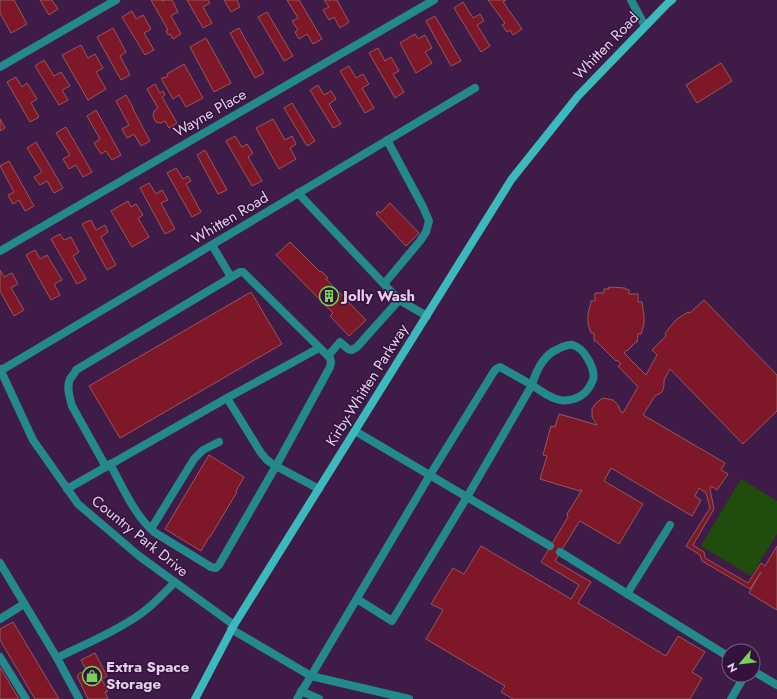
<svg xmlns="http://www.w3.org/2000/svg" width="777" height="699" font-family="Jost,sans-serif">
<style>
.green{fill:#204d0c}
.building{fill:#7e1727;stroke:#98585a}
.lines{fill:none;stroke-linecap:round;stroke-linejoin:round}
.lane{stroke:#24898c;stroke-width:8}
.street{stroke:#24898c;stroke-width:8}
.secondary{stroke:#3cb9bd;stroke-width:8}
.labels{text-anchor:middle;dominant-baseline:central;stroke-width:3;stroke-linejoin:round;paint-order:stroke}
.street-label{font-size:15px;fill:#e3cfe9;stroke:#33123c}
.poi-label{font-size:15px;font-weight:bold;fill:#e3cfe9;stroke:#33123c;text-anchor:start}
</style>
<rect width="100%" height="100%" fill="#3e1c47"/>
<path class="green" d="M741 479 777 501V534L751 576 701 546Z"/>
<g class="building">
<path d="M0 0H14L27 24 11 33 0 13Z"/>
<path d="M40 0H52L58 9 49 15Z"/>
<path d="M151 0H162V1L165 0H172L178 12 171 16 181 34 173 39 170 34 168 35 166 31 168 30Z"/>
<path d="M187 0H208L210 3 203 7 212 23 203 28Z"/>
<path d="M224 0H237L240 7 231 12Z"/>
<path d="M287 0H299L322 39 313 44 307 34 299 39 295 32 298 30 292 21 298 18Z"/>
<path d="M324 0H337L349 22 340 28 334 17 329 20 323 10 329 7Z"/>
<path d="M488 0H506L503 2 522 29 513 35 510 30 507 32 502 25 505 23Z"/>
<path d="M463 2 473 18 480 14 484 21 477 25 490 46 481 52 454 8Z"/>
<path d="M132 11 136 19 143 15 151 29 144 33 154 50 145 55 122 17Z"/>
<path d="M267 12 293 56 284 61 258 17Z"/>
<path d="M435 16 461 61 451 66 426 21Z"/>
<path d="M113 28 126 52 120 56 130 75 121 80 97 37Z"/>
<path d="M239 28 264 73 255 78 230 33Z"/>
<path d="M415 34 418 39 425 35 432 48 425 52 432 63 416 73 400 43Z"/>
<path d="M206 38 231 83 214 92 190 47Z"/>
<path d="M81 45 88 58 95 54 103 68 96 72 106 89 88 100 62 55Z"/>
<path d="M378 48 385 61 391 57 399 71 393 74 404 92 395 98 369 53Z"/>
<path d="M44 60 54 76 61 72 70 86 62 90 68 100 59 105 35 66Z"/>
<path d="M721 63 732 81 697 103 686 85Z"/>
<path d="M184 64 203 98 186 107 179 95 173 99 162 80V78L165 77V78L168 76 167 74Z"/>
<path d="M349 66 356 78 363 74 369 84 362 88 374 108 365 113 340 71Z"/>
<path d="M16 77 22 87 27 83 37 99 31 103 39 117 30 122 7 82Z"/>
<path d="M155 84 160 93 163 91 165 95 162 97 177 123 169 128 165 121 161 123 156 122 153 116 154 111 158 108 147 89Z"/>
<path d="M318 85 324 95 331 91 336 99 329 104 341 124 333 128 310 90Z"/>
<path d="M126 95 131 104 133 107H132L150 141 141 146 134 134 127 138 122 129 129 125 116 101Z"/>
<path d="M292 103 315 141 307 146 284 108Z"/>
<path d="M96 110 121 155 112 160 106 151 101 154 94 143 100 139 87 116Z"/>
<path d="M0 119 5 128 0 131Z"/>
<path d="M273 119 285 140 292 136 296 144 290 148 296 159 279 169 256 128Z"/>
<path d="M66 127 92 172 83 177 76 165 69 169 63 159 70 155 56 133Z"/>
<path d="M235 136 242 147 247 144 253 153 248 157 262 181 252 186 226 141Z"/>
<path d="M36 142 63 188 54 193 47 181 40 185 34 177 42 172 27 148Z"/>
<path d="M205 150 227 190 218 194 197 155Z"/>
<path d="M9 161 34 206 25 211 19 200 13 204 8 195 14 192 0 166Z"/>
<path d="M176 168 183 179 188 176 191 181 186 184 201 212 192 217 167 173Z"/>
<path d="M149 183 156 194 162 190 168 200 161 203 175 229 165 234 140 188Z"/>
<path d="M128 201 131 207 136 204 143 215 138 218 149 237 132 247 111 211Z"/>
<path d="M390 203 419 233 406 246 376 214 378 211 380 213Z"/>
<path d="M91 220 96 230 105 225 108 232 101 237 116 265 107 270 82 224Z"/>
<path d="M60 234 64 240 71 237 79 252 73 256 86 279 77 284 51 239Z"/>
<path d="M290 242 320 272 321 271 328 278 326 279 366 320 349 336 330 316 333 313 276 255Z"/>
<path d="M35 250 40 259 47 255 62 280 54 284 60 295 51 300 26 255Z"/>
<path d="M0 270 4 277 12 273 18 284 11 288 24 310 14 316 0 291Z"/>
<path d="M609 287 625 288V289L629 290V294H638V302H642L644 316V324L641 334H638L637 342H636L627 351V350L624 353 646 375 657 355 652 350 666 336 665 334 669 328 677 319 688 312 690 313 704 300 777 375V411L743 444 670 369 664 380V386L662 392 655 396 643 415 725 463 721 470 728 474 717 490 711 486 710 489 714 509 693 545 704 552 705 558 748 583 761 563 765 566 777 546V610L749 593 761 572 750 589 702 561 700 555 686 546 710 508 706 493 699 488 695 496 701 500 692 516 611 468 604 481 643 504 619 544 580 521 579 522 555 561 591 582 578 603 666 656 678 636 705 652 692 672 702 678 690 699H513L501 692 505 686 426 639 443 610 431 604 453 568 464 574 481 546 571 599 579 585 541 562 568 517 567 514 582 490H580V491L540 479 547 456 543 455 551 426 555 427 559 414 597 425 592 417V409L596 403 603 398 613 400 618 405 621 412 623 413 638 387 618 366 621 364 617 360 616 361 596 341H594V333H591L588 324V315L591 301H595V293H604V289H609Z"/>
<path d="M251 292 282 344 120 438 89 386Z"/>
<path d="M209 455 244 477 236 491 237 492 210 537H209L201 551 165 529Z"/>
<path d="M13 622 59 699H35L0 640V629Z"/>
<path d="M95 653 107 676 101 680H102L108 691 105 692 108 699H88L77 676 79 674 82 672 84 673 87 671 81 660Z"/>
<path d="M0 667 19 699H0Z"/>
</g>
<g class="lines">
<g class="lane">
<path d="M631 0 645 26"/>
<path d="M298 193 399 300"/>
<path d="M212 245 231 277"/>
<path d="M384 284 420 241 426 232 429 221 423 207 387 140"/>
<path d="M328 356 340 342 348 349 352 350 357 347 399 300 427 316"/>
<path d="M227 398 319 348"/>
<path d="M355 431 550 546"/>
<path d="M106 467 72 406C70 398 66 387 70 379 72 376 75 373 76 370L240 272H243L330 358 331 362 330 367 276 466 219 565 216 568 211 567 154 532C135 516 122 486 110 464"/>
<path d="M67 489 227 398 261 453 267 460 274 465 319 489"/>
<path d="M151 529 194 459 203 450 219 442"/>
<path d="M560 552 729 657"/>
<path d="M0 563 57 658 79 699"/>
<path d="M627 594 670 525"/>
<path d="M0 619 24 604"/>
<path d="M231 629 311 676 430 475 493 373 496 369 500 367 532 385C536 371 543 355 558 349 562 347 568 344 573 345 584 348 596 369 593 380 593 381 590 385 590 386 583 398 569 403 556 399 547 396 539 390 532 385L467 497 392 621 357 599"/>
<path d="M0 657 26 699"/>
<path d="M57 658C83 645 111 634 136 617 151 608 163 594 175 582"/>
<path d="M753 671 777 685"/>
<path d="M301 691 319 699"/>
<path d="M297 699 311 676 409 699"/>
<path d="M731 699 745 675"/>
</g>
<g class="street">
<path d="M0 67 116 0"/>
<path d="M0 251 434 0"/>
<path d="M0 369 33 440 78 504 139 556 234 625"/>
<path d="M0 371 475 88"/>
</g>
<path class="secondary" d="M195 699 234 625 511 180 578 96 667 4 672 0"/>
</g>
<defs>
<symbol id="building-ring" viewBox="-11 -11 22 22"><circle r="9.5" fill="#33123c" stroke="#78d158" stroke-width="1.5"/><path d="M-4-6H4V6H1V3H-1V6H-4ZM-2.5-4.3h1.7v1.8h-1.7ZM.8-4.3h1.7v1.8H.8ZM-2.5-1h1.7V.8h-1.7ZM.8-1h1.7V.8H.8Z" fill="#78d158"/></symbol>
<symbol id="shop-ring" viewBox="-11 -11 22 22"><circle r="9.5" fill="#33123c" stroke="#78d158" stroke-width="1.5"/><path d="M-5-2.5h2.3a2.7 3.5 0 0 1 5.4 0H5L5.5 6h-11ZM-1.5-2.5h3a1.5 2.3 0 0 0-3 0Z" fill="#78d158"/></symbol>
</defs>
<g fill-rule="evenodd">
<use href="#building-ring" x="318" y="285" width="22" height="22"/>
<use href="#shop-ring" x="81" y="665" width="22" height="22"/>
</g>
<g class="labels">
<g class="street-label">
<text transform="translate(606 46) rotate(-46)">Whitten Road</text>
<text transform="translate(210 113) rotate(-30)">Wayne Place</text>
<text transform="translate(230 218) rotate(-31)">Whitten Road</text>
<text transform="translate(367 385) rotate(-58)">Kirby-Whitten Parkway</text>
<text transform="translate(140 536) rotate(39)">Country Park Drive</text>
</g>
<g class="poi-label">
<text x="343" y="296">Jolly Wash</text>
<text x="106" y="667">Extra Space<tspan x="106" dy="17">Storage</tspan></text>
</g>
</g>
<g transform="translate(741 663) rotate(242)"><circle r="19" fill="#33123c" stroke="#795e81"/>
<path d="M0-3L7 15L0 10L-7 15Z" fill="#78d158"/>
<text y="-6" font-size="11" font-weight="bold" text-anchor="middle" fill="#e3cfe9">N</text>
</g>
</svg>
